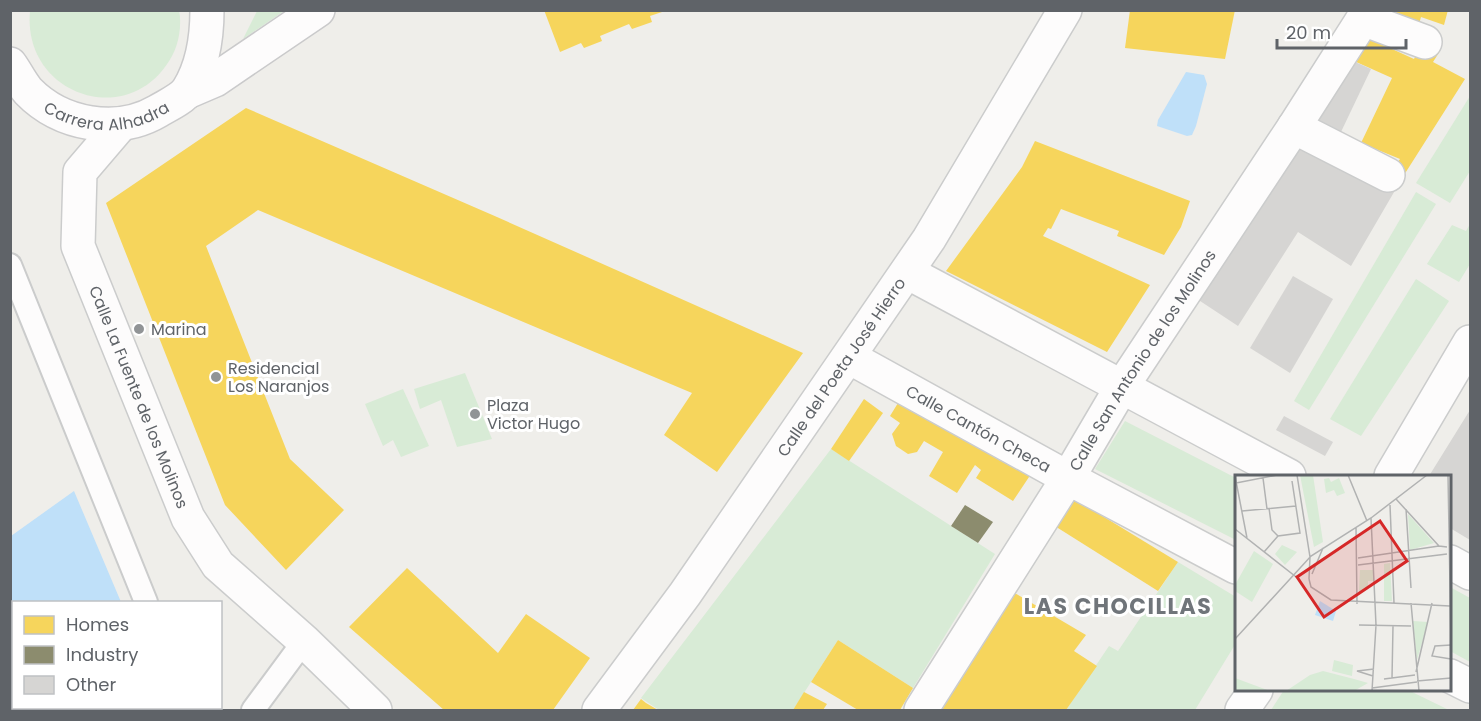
<svg xmlns="http://www.w3.org/2000/svg" width="1481" height="721" font-family="Poppins,sans-serif">
<style>
.green{fill:#d8ebd6}
.water{fill:#bfe0f9}
.homes{fill:#f6d55c}
.industry{fill:#8c8c6e}
.building{fill:#d6d5d3}
.lines{fill:none;stroke-linecap:round;stroke-linejoin:round}
.lane-casing{stroke:#cbcccc;stroke-width:26}
.street-casing{stroke:#cbcccc;stroke-width:36}
.secondary-casing{stroke:#cacacb;stroke-width:36}
.lane{stroke:#fdfcfc;stroke-width:22}
.street{stroke:#fdfcfc;stroke-width:33}
.secondary{stroke:#fdfcfc;stroke-width:33}
.poi-dot{fill:#919496;stroke:#fff;stroke-width:2}
.labels{text-anchor:middle;dominant-baseline:central;stroke-width:6;stroke-linejoin:round;paint-order:stroke}
.street-label{font-size:16px;fill:#5f6368;stroke:#fff}
.poi-label{font-size:16px;fill:#5f6368;stroke:#fff;text-anchor:start}
.district-label{font-size:22px;font-weight:bold;letter-spacing:1.5px;fill:#70757a;stroke:#fff}
.inset-road{fill:none;stroke:#b1b2b2;stroke-width:1.5}
.view{fill:#d62828;fill-opacity:0.15;stroke:#d62828;stroke-width:3}
.inset-edge{fill:none;stroke:#5f6368;stroke-width:3}
</style>
<rect width="100%" height="100%" fill="#efeeea"/>
<g class="green">
<path d="M179 10C182 25 179 43 172 56 131 132 22 96 30 11Z"/>
<path d="M257 10 284 11 243 39 257 11Z"/>
<path d="M1470 96V171L1450 203 1416 183Z"/>
<path d="M1416 192 1436 204 1309 410 1294 401Z"/>
<path d="M1470 224V264L1459 282 1427 264 1452 225 1466 231Z"/>
<path d="M1416 279 1449 301 1361 436 1330 419Z"/>
<path d="M465 373 492 439 457 447 441 400 420 409 414 389Z"/>
<path d="M403 389 429 446 401 457 393 440 383 446 365 404Z"/>
<path d="M1125 421 1236 478V540L1095 469Z"/>
<path d="M831 449 995 554 913 688 838 640 793 710H659L641 698Z"/>
<path d="M1178 562 1236 597V643L1195 710H1066L1109 646 1118 651Z"/>
<path d="M1450 587 1470 598V662L1450 651Z"/>
<path d="M1284 690H1408L1449 710H1271Z"/>
</g>
<g class="water">
<path d="M1186 72 1204 75 1207 84 1196 126 1192 135 1187 136 1157 126 1158 120Z"/>
<path d="M74 491 121 602H14V708H166L167 710H11V536Z"/>
</g>
<g class="homes">
<path d="M544 10H665V11L650 16 652 22 632 29 629 24 600 36 602 41 584 48 581 43 560 52Z"/>
<path d="M1130 10H1235L1225 59 1125 48Z"/>
<path d="M1377 10H1448L1444 25 1421 17 1419 24Z"/>
<path d="M1357 33 1414 59 1421 45 1440 51 1433 62 1465 79 1404 175 1393 169 1400 159 1361 143 1392 78 1345 57Z"/>
<path d="M246 108 497 217 803 353 717 472 664 435 692 393 258 210 206 246 290 459 344 510 286 570 225 505 106 203Z"/>
<path d="M1035 141 1190 201 1181 227 1164 255 1117 236 1119 231 1061 209 1051 229 1048 228 1043 236 1150 285 1107 352 946 271 1022 167Z"/>
<path d="M864 399 883 413 849 461 831 449Z"/>
<path d="M898 403 1031 474 1013 501 976 478 981 470 975 465 957 493 929 476 943 452 924 441 917 452 908 454 896 446 892 434 900 423 890 416Z"/>
<path d="M1068 495 1178 562 1158 591 1050 523Z"/>
<path d="M407 568 498 653 526 614 590 658 553 710H444L349 627Z"/>
<path d="M1008 589 1086 635 1074 651 1097 666 1066 710H933Z"/>
<path d="M838 640 913 688 900 710H858L811 682Z"/>
<path d="M804 692 827 704 823 710H793Z"/>
<path d="M641 699 646 703 658 710H633Z"/>
</g>
<path class="industry" d="M965 505 993 522 978 543 951 526Z"/>
<g class="building">
<path d="M1342 56 1371 69 1340 134 1314 121Z"/>
<path d="M1293 138 1397 187 1351 266 1298 232 1238 326 1194 297Z"/>
<path d="M1293 276 1333 299 1290 373 1250 348Z"/>
<path d="M1470 410V540L1450 528V476H1429Z"/>
<path d="M1284 416 1333 442 1325 456 1276 430Z"/>
</g>
<g class="lines">
<defs>
<g id="lane">
<path d="M10 265 146 602"/>
<path d="M189 708 190 710"/>
<path d="M253 710 304 641"/>
</g>
<g id="street">
<path d="M1363 19 1425 42"/>
<path id="s1" d="M121 124 80 172 78 246 188 518 218 565 304 641 375 710"/>
<path d="M1294 127 1388 175"/>
<path d="M907 272 1289 476"/>
<path id="s2" d="M849 357 1068 478 1236 567"/>
<path d="M1391 476 1470 342"/>
<path d="M1450 562 1470 573"/>
<path d="M1450 676 1470 686"/>
<path id="s3" d="M599 710 685 594 929 239 1065 10"/>
<path id="s4" d="M921 710 1068 478 1121 388 1294 127 1363 19 1365 10"/>
<path d="M1242 710 1256 690"/>
</g>
<g id="secondary">
<path id="s5" d="M10 64C16 72 21 83 28 91 61 125 117 135 158 111 168 105 182 99 188 90 203 66 207 38 207 10"/>
<path d="M187 92 215 80 318 10"/>
</g>
</defs>
<use href="#lane" class="lane-casing"/>
<use href="#street" class="street-casing"/>
<use href="#secondary" class="secondary-casing"/>
<use href="#lane" class="lane"/>
<use href="#street" class="street"/>
<use href="#secondary" class="secondary"/>
</g>
<g class="poi-dot">
<circle cx="139" cy="329" r="6"/>
<circle cx="216" cy="377" r="6"/>
<circle cx="475" cy="414" r="6"/>
</g>
<g class="labels">
<g class="street-label">
<text stroke="none"><textPath href="#s5" startOffset="120">Carrera Alhadra</textPath></text>
<text stroke="none"><textPath href="#s4" startOffset="414">Calle San Antonio de los Molinos</textPath></text>
<text stroke="none"><textPath href="#s3" startOffset="420">Calle del Poeta José Hierro</textPath></text>
<text stroke="none"><textPath href="#s1" startOffset="300">Calle La Fuente de los Molinos</textPath></text>
<text stroke="none"><textPath href="#s2" startOffset="148">Calle Cantón Checa</textPath></text>
</g>
<g class="poi-label">
<text x="151" y="329">Marina</text>
<text x="228" y="368">Residencial<tspan x="228" dy="18">Los Naranjos</tspan></text>
<text x="487" y="405">Plaza<tspan x="487" dy="18">Victor Hugo</tspan></text>
</g>
<g class="district-label">
<text x="1118" y="606">LAS CHOCILLAS</text>
</g>
</g>
<g transform="translate(1235 475)">
<rect width="216" height="216" fill="#efeeea"/>
<path d="M65 0H78L88 67 79 72ZM94 3 96 7 104 3 110 18 102 21 99 15 91 18 89 4ZM173 39 199 68 175 75ZM47 70 62 77 50 90 40 79ZM19 76 38 89 17 127 0 116V110ZM155 88 157 126H149V89ZM125 95H139V106H133V114L129 116H124ZM178 146 193 147 182 185ZM99 185 118 190 117 201 97 196ZM88 196 119 204 133 208 119 216H51L75 200ZM0 203 35 216H0Z" fill="#d8ebd6"/>
<path d="M85 126 101 136 98 146 80 140Z" fill="#bfe0f9"/>
<path class="inset-road" d="M62 0 75 82 74 104M113 0 132 46M213 0 216 168M0 1 12 63M28 3 32 34M1 8 42 0M161 24 204 71 212 72M155 30 159 128M34 33 37 55 43 61M171 34 176 113M7 36 61 31M136 43 141 150 137 216M121 52 122 129M0 54 65 105M29 77 43 61 65 58 57 6M123 83 204 71M123 90 212 79M77 99 88 73M74 104 76 112 96 125 215 131M176 128 184 216M124 150 176 151M0 164 76 81 136 43 192 0M216 170 200 171 197 181 216 184M181 197 197 128M138 201 122 196 139 194M157 203 158 151M149 204 180 200M182 206 216 203M137 213 182 207"/>
<path class="view" d="M145 46 172 86 89 142 62 102Z"/>
<rect width="216" height="216" class="inset-edge"/>
</g>
<rect width="1481" height="721" fill="none" stroke="#5f6368" stroke-width="24"/>
<rect x="12" y="601" width="210" height="108" fill="#ffffff" stroke="#bfc1c3" stroke-width="1.5"/>
<rect x="24" y="616" width="30" height="18" fill="#f6d55c" stroke="#bfc1c3" stroke-width="1.5"/>
<text x="66" y="631" font-size="18" fill="#5f6368">Homes</text>
<rect x="24" y="646" width="30" height="18" fill="#8c8c6e" stroke="#bfc1c3" stroke-width="1.5"/>
<text x="66" y="661" font-size="18" fill="#5f6368">Industry</text>
<rect x="24" y="676" width="30" height="18" fill="#d6d5d3" stroke="#bfc1c3" stroke-width="1.5"/>
<text x="66" y="691" font-size="18" fill="#5f6368">Other</text>
<path d="M1277 39v9h129v-9" fill="none" stroke="#5f6368" stroke-width="3"/>
<text x="1286" y="39" font-size="18" fill="#5f6368" stroke="#ffffff" stroke-width="4.5" paint-order="stroke">20 m</text>
</svg>
